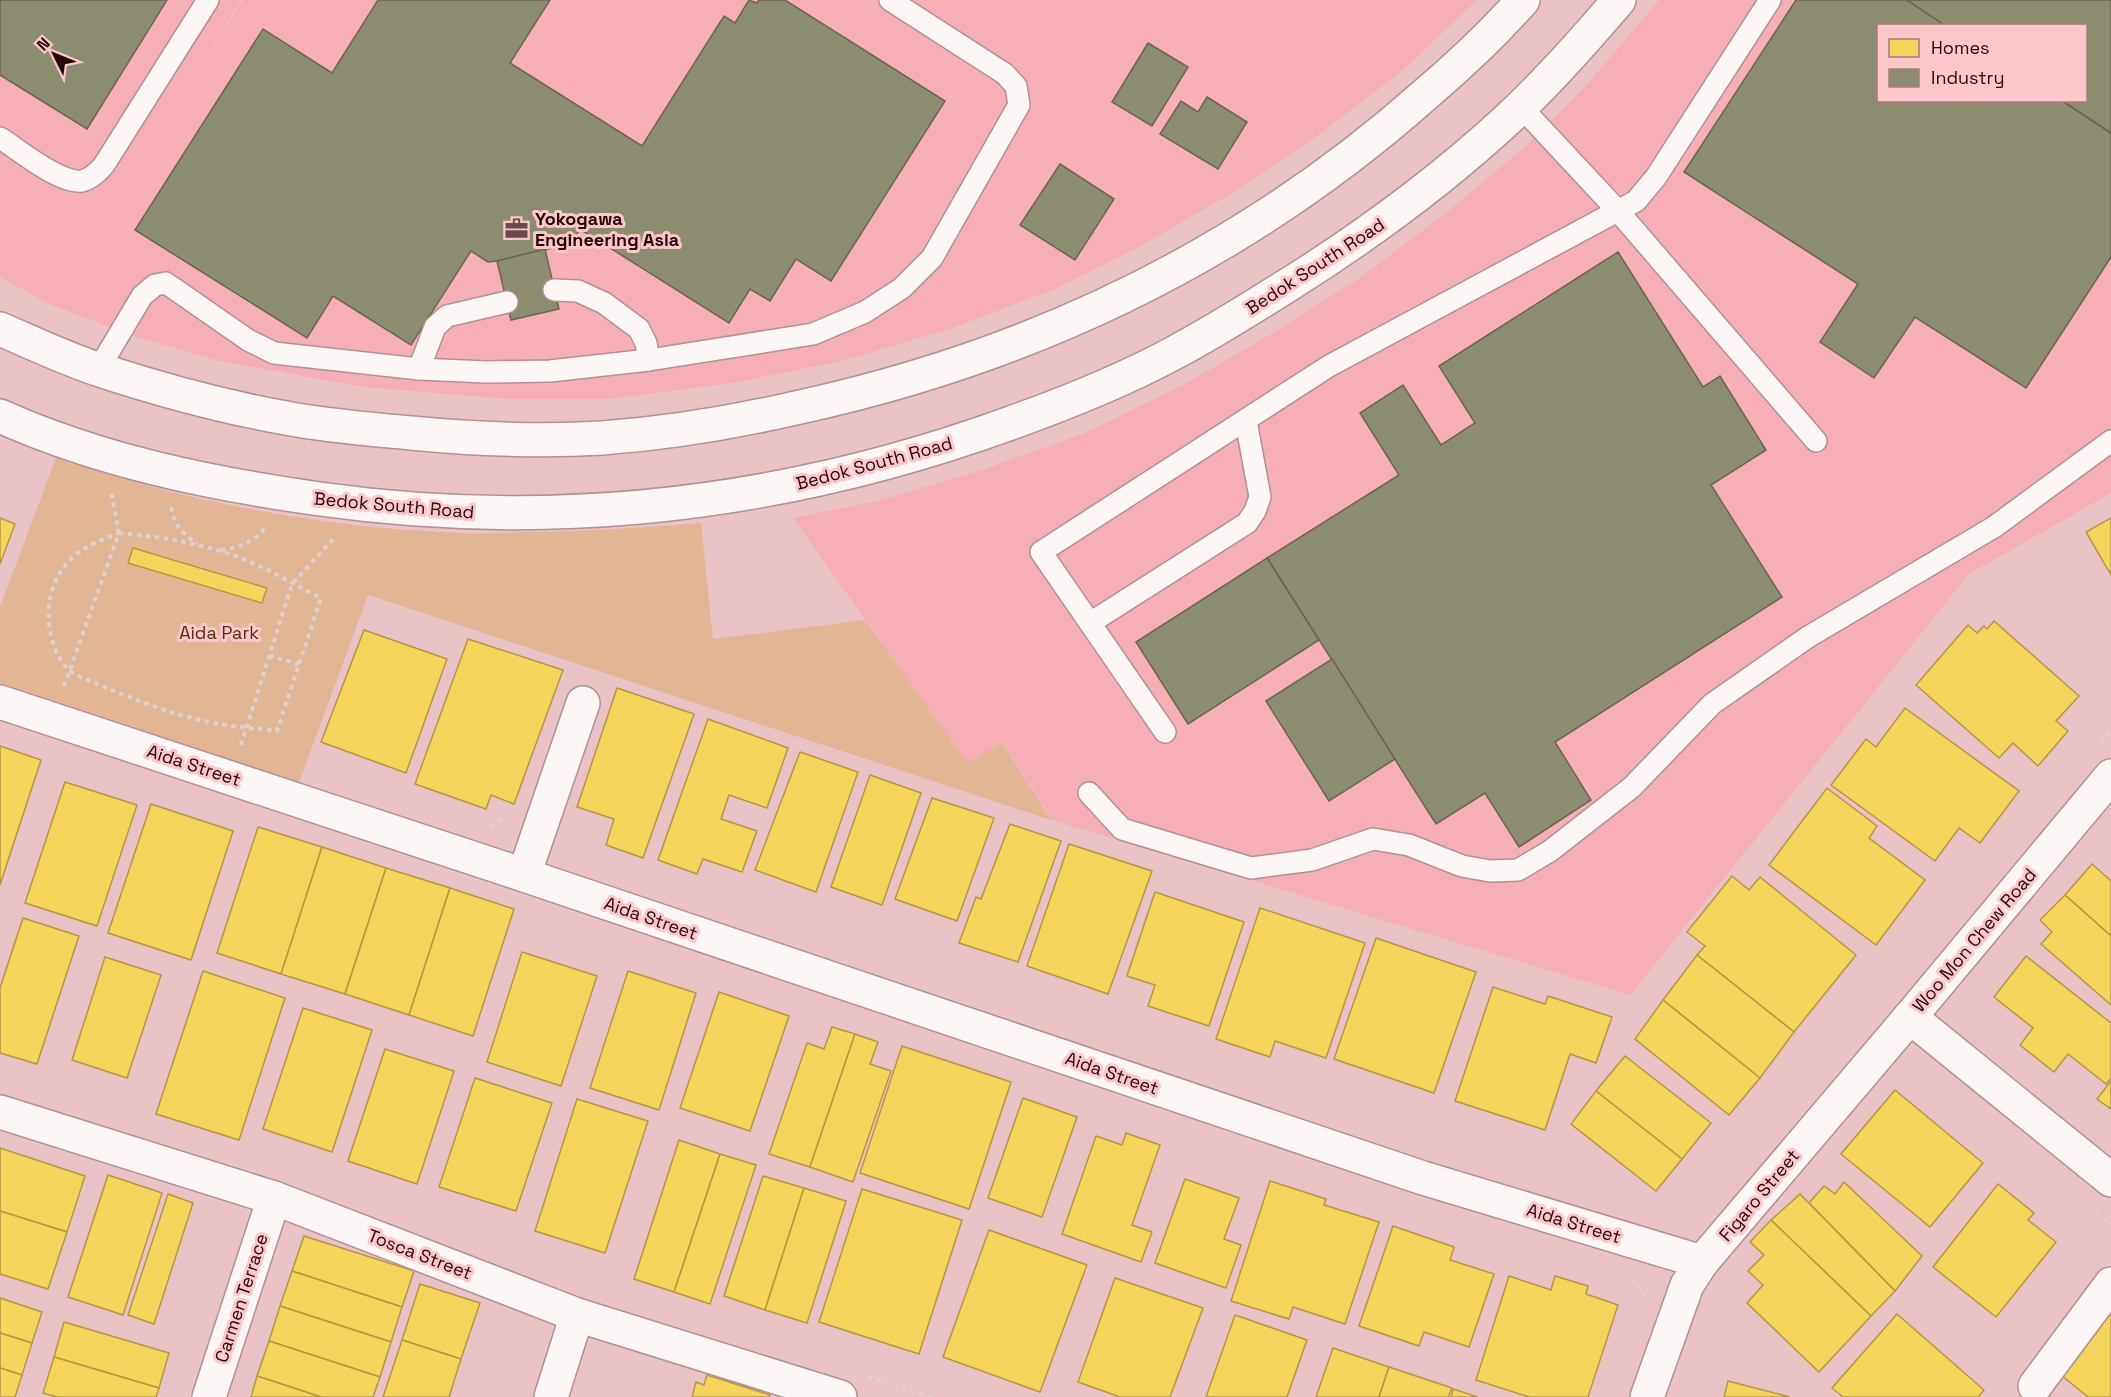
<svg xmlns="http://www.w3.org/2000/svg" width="2111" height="1397" font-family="'Space Grotesk',sans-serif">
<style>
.built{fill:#f6afb6;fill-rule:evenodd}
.green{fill:#e2b594}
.homes{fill:#f6d55c;stroke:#b79744;stroke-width:1.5}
.industry{fill:#8c8c6e;stroke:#6d6451;stroke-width:1.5}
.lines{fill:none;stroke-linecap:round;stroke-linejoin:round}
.service-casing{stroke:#b29094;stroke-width:24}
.minor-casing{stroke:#b29094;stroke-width:36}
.tertiary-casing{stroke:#b29094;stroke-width:36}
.secondary-casing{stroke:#b29094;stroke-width:36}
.path{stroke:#ddd1d2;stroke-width:4;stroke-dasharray:4.5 4.5;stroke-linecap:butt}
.service{stroke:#fcf6f7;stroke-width:21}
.minor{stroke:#fcf6f7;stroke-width:33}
.tertiary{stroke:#fcf6f7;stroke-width:33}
.secondary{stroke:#fcf6f7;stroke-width:33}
.labels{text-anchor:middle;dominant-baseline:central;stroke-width:6;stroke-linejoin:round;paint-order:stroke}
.poi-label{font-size:18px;font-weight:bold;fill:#25070c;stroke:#fdc6cb;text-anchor:start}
.street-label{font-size:18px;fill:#25070c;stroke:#fdc6cb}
.park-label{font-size:18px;fill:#4c320d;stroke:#fdc6cb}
</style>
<rect width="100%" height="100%" fill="#ebc3c7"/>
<g class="built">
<path d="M0 0H241L207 55 243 0H1477L1403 70 1316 137 1234 192 1137 248 1055 289 950 329 846 360 733 383 609 399H509L364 387 219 361 131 335 49 304 0 277Z"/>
<path d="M1659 0H2111V493L1969 574 1630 995 1052 820 1002 741 968 764 793 518 878 501 985 469 1085 433 1183 385 1278 330 1364 275 1446 213 1527 145 1592 79ZM1878 26H2086V100H1878Z"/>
</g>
<path class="green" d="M56 458C186 502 324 528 461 533 482 534 503 533 525 532 584 531 642 528 701 523L713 639 865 620 968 763 1002 742 1051 820 368 595 296 791 0 690V607Z"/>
<g class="homes">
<path d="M0 518 15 524 0 564Z"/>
<path d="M2111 518V575L2086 532Z"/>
<path d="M133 548 267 588 262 603 128 563Z"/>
<path d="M1994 621 2079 696 2056 721 2068 731 2038 766 2013 743 1999 758 1916 685 1968 625 1977 633 1984 626 1987 629Z"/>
<path d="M364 630 447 659 406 773 321 742Z"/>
<path d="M468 639 563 670 514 804 491 795 486 809 415 784Z"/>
<path d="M617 688 694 714 643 858 606 845 614 819 577 807Z"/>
<path d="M1905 708 2019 791 1980 843 1959 828 1935 861 1831 785 1866 739 1876 747Z"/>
<path d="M708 719 788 748 767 808 729 795 721 819 757 831 742 872 703 859 697 874 658 860Z"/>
<path d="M0 746 41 760 0 885Z"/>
<path d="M800 752 858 772 816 892 755 870Z"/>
<path d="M870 775 921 793 882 905 831 887Z"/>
<path d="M65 782 137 805 97 926 25 903Z"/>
<path d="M1827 788 1877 826 1869 838 1925 880 1876 945 1769 865Z"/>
<path d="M932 798 994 818 957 921 895 899Z"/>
<path d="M151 804 233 831 191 960 108 933Z"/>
<path d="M1010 824 1061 841 1018 962 959 943 976 897 981 899Z"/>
<path d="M258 827 322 847 281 974 217 953Z"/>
<path d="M1069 844 1152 871 1108 994 1027 966Z"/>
<path d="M322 847 386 868 345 994 281 974Z"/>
<path d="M2092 864 2111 881V936L2065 895Z"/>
<path d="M386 868 450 888 409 1015 345 994Z"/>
<path d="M1732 876 1749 890 1760 877 1856 955 1794 1032 1697 955 1705 946 1687 932Z"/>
<path d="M450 888 514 909 473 1036 409 1015Z"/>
<path d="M1155 892 1244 922 1209 1026 1148 1006 1155 985 1127 976Z"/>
<path d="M2065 895 2111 936V1005L2041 944 2052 932 2040 920Z"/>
<path d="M1260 908 1365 943 1326 1058 1275 1041 1270 1057 1216 1039Z"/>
<path d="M23 918 79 936 37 1064 0 1053V988Z"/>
<path d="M1376 938 1476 972 1434 1093 1334 1059Z"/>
<path d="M522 952 597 976 561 1086 487 1062Z"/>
<path d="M1697 955 1794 1032 1760 1078 1663 1000Z"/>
<path d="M2026 956 2111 1023V1078L2106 1084 2068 1054 2054 1072 2020 1045 2033 1028 1994 997Z"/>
<path d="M105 957 161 975 127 1078 72 1060Z"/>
<path d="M203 971 285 998 239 1140 156 1114Z"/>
<path d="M628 971 696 993 659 1110 590 1088Z"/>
<path d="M1493 987 1545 1004 1548 996 1612 1017 1596 1063 1570 1054 1545 1130 1455 1101Z"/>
<path d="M719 992 789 1016 750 1131 680 1108Z"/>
<path d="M1663 1000 1760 1078 1729 1115 1635 1039Z"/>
<path d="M303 1008 372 1030 332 1152 263 1129Z"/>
<path d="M832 1027 855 1034 810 1167 769 1154 807 1043 824 1049Z"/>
<path d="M855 1034 878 1042 870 1064 891 1071 853 1182 810 1167Z"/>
<path d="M902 1046 1011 1082 969 1209 860 1173Z"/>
<path d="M385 1049 454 1071 417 1184 348 1161Z"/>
<path d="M1625 1056 1711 1123 1682 1159 1596 1091Z"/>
<path d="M475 1078 552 1103 516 1211 439 1187Z"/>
<path d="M2111 1081V1109L2097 1099Z"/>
<path d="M1895 1090 1983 1163 1930 1227 1841 1154Z"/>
<path d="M1596 1091 1682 1159 1656 1191 1571 1124Z"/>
<path d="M1023 1098 1077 1117 1042 1217 988 1198Z"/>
<path d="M577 1099 648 1121 605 1253 535 1231Z"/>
<path d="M1126 1133 1160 1145 1132 1225 1152 1232 1141 1262 1062 1234 1096 1136 1122 1145Z"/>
<path d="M679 1140 720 1154 674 1292 634 1279Z"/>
<path d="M0 1148 85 1176 67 1232 0 1211Z"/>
<path d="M720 1154 756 1165 710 1304 674 1292Z"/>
<path d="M108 1175 162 1193 123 1315 68 1297Z"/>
<path d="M763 1176 804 1188 765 1310 724 1296Z"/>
<path d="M1185 1179 1239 1198 1224 1239 1241 1245 1226 1288 1155 1263Z"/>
<path d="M1270 1181 1326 1199 1324 1205 1379 1222 1345 1324 1293 1307 1289 1319 1231 1301Z"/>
<path d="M1844 1182 1922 1256 1895 1291 1809 1203 1824 1186 1835 1194Z"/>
<path d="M1998 1184 2034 1213 2028 1220 2056 1242 1996 1317 1933 1267Z"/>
<path d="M804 1188 846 1201 807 1323 765 1310Z"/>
<path d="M862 1189 962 1220 919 1354 819 1322Z"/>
<path d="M168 1194 193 1203 154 1324 128 1315Z"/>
<path d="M1800 1194 1895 1291 1871 1316 1771 1220Z"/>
<path d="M0 1211 67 1232 48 1289 0 1274Z"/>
<path d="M1771 1220 1871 1316 1819 1372 1747 1303 1763 1285 1748 1271 1764 1255 1750 1242Z"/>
<path d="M1393 1226 1454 1247 1450 1260 1494 1274 1469 1347 1424 1332 1419 1346 1359 1326Z"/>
<path d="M989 1230 1087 1265 1040 1392 943 1357Z"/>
<path d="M304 1236 414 1271 402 1307 292 1271Z"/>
<path d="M292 1271 402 1307 391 1342 280 1306Z"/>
<path d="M1509 1276 1551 1290 1555 1276 1588 1286 1586 1294 1618 1305 1588 1397H1529L1476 1380Z"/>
<path d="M1115 1278 1203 1308 1170 1397H1120L1078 1382Z"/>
<path d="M420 1284 480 1303 461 1359 402 1340Z"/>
<path d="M0 1298 42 1312 32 1343 0 1333Z"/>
<path d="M280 1306 391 1342 380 1377 269 1341Z"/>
<path d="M2111 1313V1397H2088L2061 1375Z"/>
<path d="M1897 1314 1984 1390 1978 1397H1843L1832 1388Z"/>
<path d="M1235 1315 1307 1340 1287 1397H1206Z"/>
<path d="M64 1322 169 1353 159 1388 54 1357Z"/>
<path d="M0 1333 32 1343 22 1375 0 1368Z"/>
<path d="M402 1340 461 1359 449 1397H383Z"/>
<path d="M269 1341 380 1377 373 1397H321L257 1376Z"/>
<path d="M1333 1348 1389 1367 1379 1397H1316Z"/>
<path d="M54 1357 159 1388 156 1397H57L43 1393Z"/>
<path d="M1389 1367 1452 1388 1448 1397H1379Z"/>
<path d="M0 1368 22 1375 15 1397H0Z"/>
<path d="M707 1375 770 1395 769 1397H692L696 1382 704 1385Z"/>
<path d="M257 1376 321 1397H251Z"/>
<path d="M1728 1381 1790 1397H1724Z"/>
<path d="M1453 1389 1478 1397H1451Z"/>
</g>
<g class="industry">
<path d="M0 0H167L87 129 0 75Z"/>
<path d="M378 0H550L510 63 642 146 724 16 735 23 749 0 757 3 759 0H785L945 101 831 281 796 259 770 301 750 289 729 323 580 229 570 244 497 261 488 262 471 251 411 345 333 296 307 338 135 230 263 29 332 73Z"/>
<path d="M1796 0H1907L1946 26H1878V100H2061L2111 133V257L2026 388 1915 317 1874 378 1820 342 1858 284 1684 172Z"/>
<path d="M1907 0H2111V133L2061 100H2086V26H1946Z"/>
<path d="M1148 43 1188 67 1152 126 1112 102Z"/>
<path d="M1207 97 1247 122 1218 169 1160 134 1181 101 1198 112Z"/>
<path d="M1060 164 1114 199 1075 260 1020 225Z"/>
<path d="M545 249 559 309 511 320 497 261Z"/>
<path d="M1618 252 1703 387 1720 376 1766 450 1711 485 1782 597 1555 742 1591 800 1519 847 1485 793 1436 824 1267 558 1399 475 1360 413 1403 385 1441 445 1475 423 1439 366Z"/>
<path d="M1267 558 1319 640 1188 724 1136 642Z"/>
<path d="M1332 659 1395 759 1329 801 1266 701Z"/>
</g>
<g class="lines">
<defs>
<g id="service">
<path d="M1521 107 1618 211 1816 441"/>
<path d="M0 138C19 150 60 184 82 181 91 179 98 172 104 165L208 0"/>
<path d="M554 290 578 291 604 303 639 329 646 343 649 360"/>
<path d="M419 369 435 327 447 316 507 302"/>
<path d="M98 370 142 296 155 285 166 283 248 340 274 353 419 369 486 372 550 371 649 360 813 334 865 312 902 288 932 258 1019 105 1016 86 1005 74 890 0"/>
<path d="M1090 623 1247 523 1255 511 1260 497 1246 421"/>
<path d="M1165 732 1041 552 1329 366 1636 201 1656 177 1770 0"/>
<path d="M1089 793 1122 829 1251 868 1312 860 1373 839 1409 845 1462 866 1490 871 1518 870 1550 851 1632 787 1712 704 1808 637 1994 527 2111 441"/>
</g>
<g id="minor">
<path d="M524 875 583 703"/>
<path d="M1910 1017 2111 776"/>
<path d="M0 1112 274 1198 577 1315 840 1397"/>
<path d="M2035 1386 2111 1284"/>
<path d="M209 1397 274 1198"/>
<path d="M551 1397 577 1315"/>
<path d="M1647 1397 1687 1285 1702 1262"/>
</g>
<path id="tertiary" d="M0 702 524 875 1423 1178 1702 1262 1910 1017 2111 1180"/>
<g id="secondary">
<path d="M0 329C33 343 66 359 100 370 161 390 224 407 286 418 327 426 369 429 411 433 474 439 538 442 602 438 669 433 735 422 800 407 1037 355 1246 254 1427 93 1461 64 1494 33 1523 0"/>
<path d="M0 416C100 461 212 484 320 499 556 532 784 505 1008 424 1064 404 1120 382 1172 354 1212 333 1250 309 1288 285 1366 236 1441 181 1509 118 1549 81 1584 41 1619 0"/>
</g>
</defs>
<use href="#service" class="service-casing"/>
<use href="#minor" class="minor-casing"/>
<use href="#tertiary" class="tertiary-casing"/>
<use href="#secondary" class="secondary-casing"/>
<g class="path">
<path d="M171 507C173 522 183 536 197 543"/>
<path d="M119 533C164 537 208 544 250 562 274 572 297 586 321 598L277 731C254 728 231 727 209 722 171 714 135 700 100 685 90 680 74 676 67 668 51 650 46 623 50 599 58 560 84 545 119 533Z"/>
<path d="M221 550C240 548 253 542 266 527"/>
<path d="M269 656 299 664"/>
<path d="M64 686 119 533 111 491"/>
<path d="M2101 743 2111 731"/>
<path d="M241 745 292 584 335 537"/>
<path d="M491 828 505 816"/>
<path d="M2095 1213 2111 1225"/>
<path d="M1633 1279 1646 1298"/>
<path d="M868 1377 931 1397"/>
</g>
<use href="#service" class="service"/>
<use href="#minor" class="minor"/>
<use href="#tertiary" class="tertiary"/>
<use href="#secondary" class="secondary"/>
</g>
<defs>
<symbol id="office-bare" viewBox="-9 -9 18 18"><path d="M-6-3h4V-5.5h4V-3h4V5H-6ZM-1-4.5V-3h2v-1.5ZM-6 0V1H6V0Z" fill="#6a494d" stroke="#fdc6cb" stroke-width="2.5" paint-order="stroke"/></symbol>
</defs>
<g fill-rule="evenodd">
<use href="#office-bare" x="500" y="212" width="33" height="33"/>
</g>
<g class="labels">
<g class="poi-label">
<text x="535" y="218">Yokogawa<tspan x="535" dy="21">Engineering Asia</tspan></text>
</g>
<g class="street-label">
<text transform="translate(1315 266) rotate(-33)">Bedok South Road</text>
<text transform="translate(874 463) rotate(-15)">Bedok South Road</text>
<text transform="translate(394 505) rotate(5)">Bedok South Road</text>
<text transform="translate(194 765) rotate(18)">Aida Street</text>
<text transform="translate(651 918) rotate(19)">Aida Street</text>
<text transform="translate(1974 940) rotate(-50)">Woo Mon Chew Road</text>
<text transform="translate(1112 1073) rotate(19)">Aida Street</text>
<text transform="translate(1759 1195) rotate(-50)">Figaro Street</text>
<text transform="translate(1574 1223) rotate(17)">Aida Street</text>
<text transform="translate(420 1254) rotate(21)">Tosca Street</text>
<text transform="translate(241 1298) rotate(-72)">Carmen Terrace</text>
</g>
<g class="park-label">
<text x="219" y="632">Aida Park</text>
</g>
</g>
<rect x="1877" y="24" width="210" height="78" fill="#fdc6cb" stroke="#a77a7f" stroke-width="1.5"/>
<rect x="1889" y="39" width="30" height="18" fill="#f6d55c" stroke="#a77a7f" stroke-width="1.5"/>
<text x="1931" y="54" font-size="18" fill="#25070c">Homes</text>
<rect x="1889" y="69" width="30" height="18" fill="#8c8c6e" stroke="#a77a7f" stroke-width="1.5"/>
<text x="1931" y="84" font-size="18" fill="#25070c">Industry</text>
<g transform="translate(54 54) rotate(313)" stroke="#fdc6cb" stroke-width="4.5" paint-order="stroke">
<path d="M0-4.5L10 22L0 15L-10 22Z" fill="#25070c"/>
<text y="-9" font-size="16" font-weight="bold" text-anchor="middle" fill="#25070c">N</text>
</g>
</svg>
